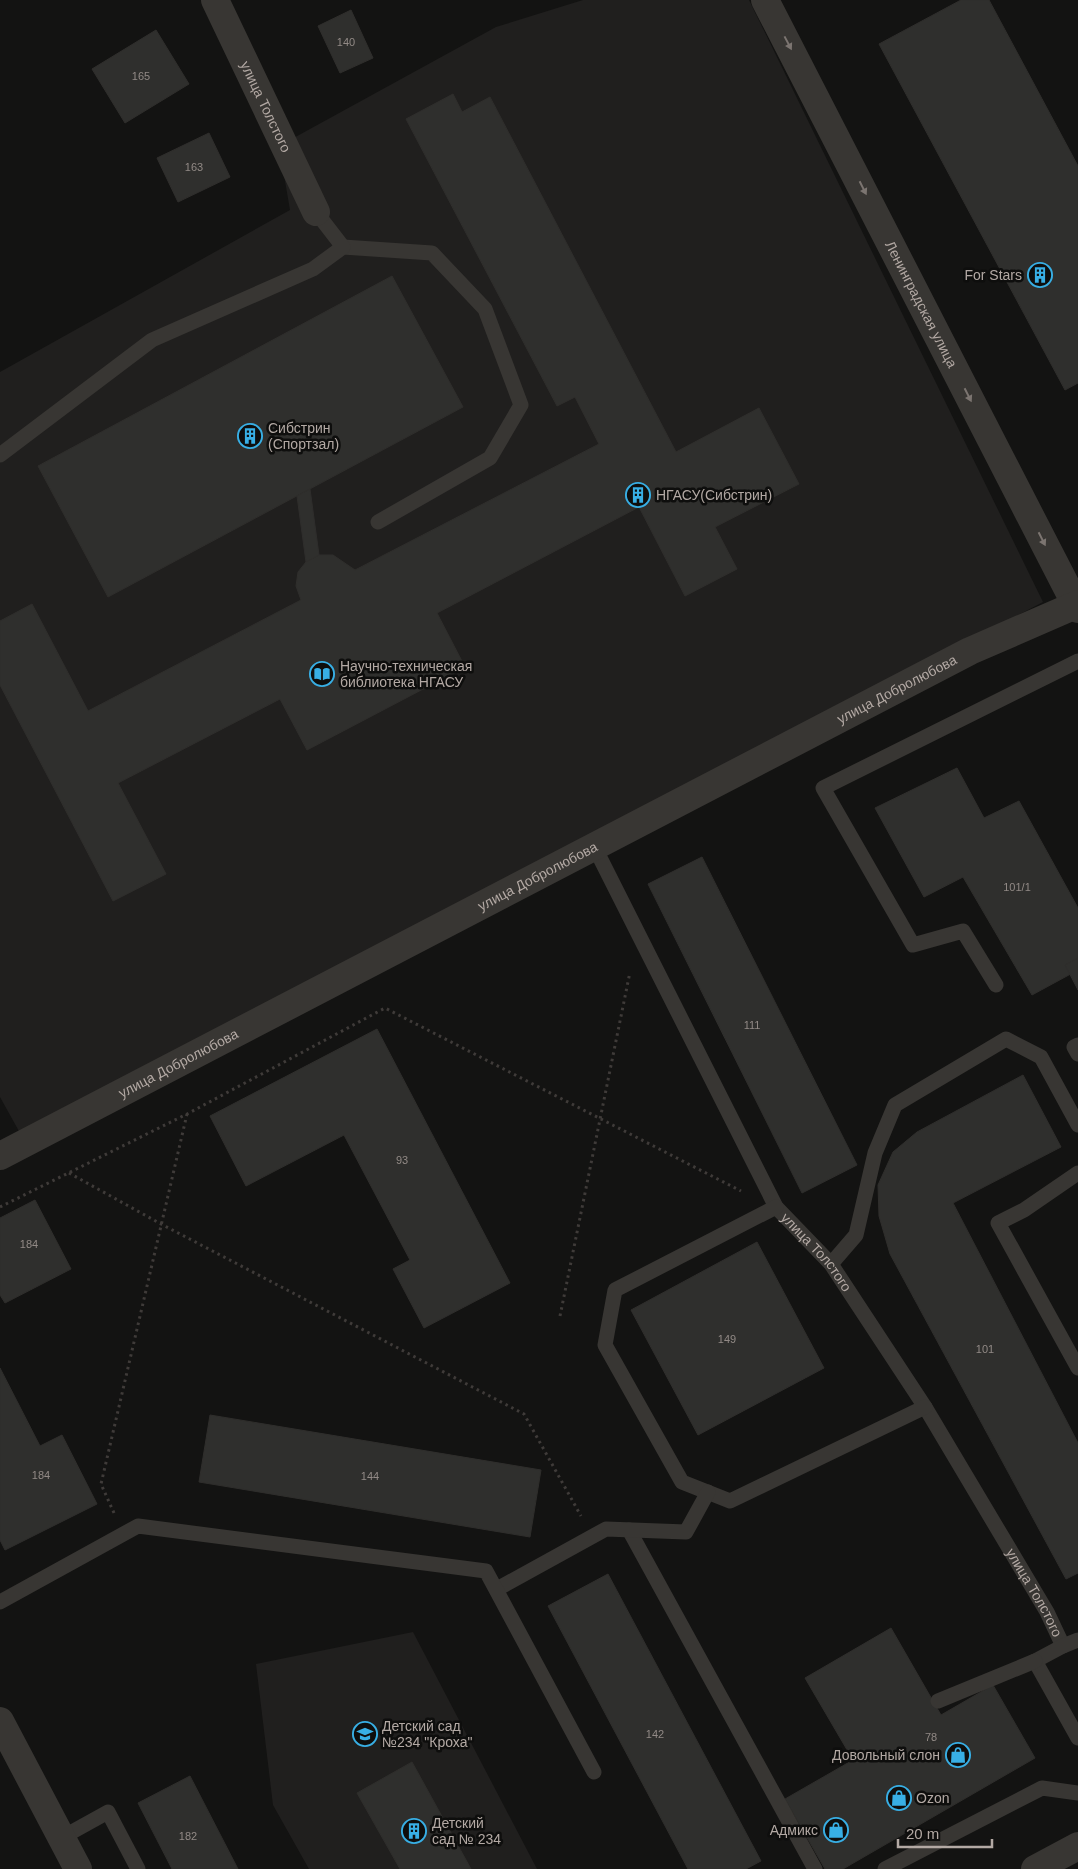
<svg xmlns="http://www.w3.org/2000/svg" width="1078" height="1869" font-family="Arial,sans-serif">
<style>
.built{fill:#201f1e}
.building{fill:#2f2f2d;stroke:#2f2e2c}
.lines{fill:none;stroke-linecap:round;stroke-linejoin:round}
.path{stroke:#3f3b39;stroke-width:3;stroke-dasharray:2.5 4;stroke-linecap:butt}
.service{stroke:#383633;stroke-width:15}
.minor{stroke:#383633;stroke-width:28}
.tertiary{stroke:#383633;stroke-width:28}
.oneway{fill:#7c7571}
.labels{text-anchor:middle;dominant-baseline:central;stroke-width:5;stroke-linejoin:round;paint-order:stroke}
.number-label{font-size:11px;fill:#928a86}
.street-label{font-size:14px;fill:#b3a9a4;stroke:#0e0e0d}
.poi-label{font-size:14px;fill:#b3a9a4;stroke:#0e0e0d;text-anchor:start}
</style>
<rect width="100%" height="100%" fill="#131312"/>
<g class="built">
<path d="M583 0H749L1043 602 25 1142 0 1097V372L290 210 279 146 496 27Z"/>
<path d="M413 1632 537 1869H309L273 1805 256 1664Z"/>
</g>
<g class="building">
<path d="M961 0H989L1078 166V383L1065 390 879 44Z"/>
<path d="M351 10 373 58 340 73 318 26Z"/>
<path d="M156 30 189 84 125 123 92 69Z"/>
<path d="M453 94 462 112 490 97 676 452 759 408 799 484 715 527 737 569 685 596 639 507 437 613 465 667 307 750 280 699 118 783 166 874 113 901 0 685V621L32 604 88 711 301 600 296 586 298 572 306 562 319 555H333L355 570 599 444 575 397 557 406 406 119Z"/>
<path d="M209 133 230 177 178 202 157 158Z"/>
<path d="M392 276 463 407 108 597 38 466Z"/>
<path d="M310 489 319 555 306 562 297 496Z"/>
<path d="M957 768 984 818 1019 801 1078 908V970L1032 995 963 877 924 897 875 808Z"/>
<path d="M702 857 857 1165 802 1193 648 884Z"/>
<path d="M1078 958V990L1065 965Z"/>
<path d="M377 1029 510 1283 424 1328 393 1269 410 1260 344 1135 246 1186 210 1116Z"/>
<path d="M1023 1075 1061 1147 953 1203 1078 1443V1573L1066 1579 890 1254 879 1216 878 1185 893 1152 917 1132Z"/>
<path d="M35 1200 71 1269 5 1303 0 1295V1218Z"/>
<path d="M757 1242 824 1368 698 1435 631 1310Z"/>
<path d="M0 1368 40 1446 62 1435 97 1504 5 1550 0 1540Z"/>
<path d="M210 1415 541 1470 530 1537 199 1482Z"/>
<path d="M608 1574 761 1861 746 1869H688L548 1606Z"/>
<path d="M891 1628 941 1715 993 1685 1035 1758 843 1869H825L785 1799 853 1760 805 1678Z"/>
<path d="M412 1762 471 1869H400L357 1793Z"/>
<path d="M190 1776 238 1869H172L138 1803Z"/>
</g>
<g class="lines">
<g class="path">
<path d="M69 1173 161 1224 524 1414 581 1516"/>
<path d="M0 1207 187 1114 385 1008 741 1191"/>
<path d="M560 1316 630 972"/>
<path d="M114 1513 101 1484 187 1114"/>
</g>
<g class="service">
<path d="M343 247 432 253 485 309 521 405 490 458 378 522"/>
<path d="M0 455 152 340 313 269 343 247 316 212"/>
<path id="s1" d="M594 846 776 1207 831 1264 925 1407 1047 1612 1063 1646"/>
<path d="M996 985 963 931 913 945 823 788 1078 661"/>
<path d="M1078 1045 1074 1047 1078 1054"/>
<path d="M1078 1173 1024 1210 998 1223 1078 1368"/>
<path d="M776 1207 615 1290 605 1345 682 1482 730 1501 925 1407"/>
<path d="M831 1264 856 1235 875 1153 895 1105 1006 1039 1041 1057 1078 1125"/>
<path d="M629 1530 815 1869"/>
<path d="M497 1589 606 1529 686 1532 708 1492"/>
<path d="M0 1602 138 1526 486 1571 594 1772"/>
<path d="M1078 1640 1063 1646 1035 1661 1078 1738"/>
<path d="M938 1701 1035 1661"/>
<path d="M61 1838 108 1812 138 1869"/>
<path d="M885 1869 1042 1788 1078 1793"/>
</g>
<g class="minor">
<path id="s2" d="M215 0 316 212"/>
<path id="s3" d="M765 0 1078 609"/>
<path id="s4" d="M0 1156 970 651 1078 604"/>
<path d="M0 1721 78 1869"/>
</g>
<path class="tertiary" d="M1035 1869 1078 1846"/>
</g>
<defs><path id="oneway-solid" d="M-6-.8H1V-3.2L6.5 0L1 3.2V.8H-6Z" transform="scale(1.25)"/></defs>
<g class="oneway">
<use href="#oneway-solid" transform="translate(788 43) rotate(62)"/>
<use href="#oneway-solid" transform="translate(863 188) rotate(63)"/>
<use href="#oneway-solid" transform="translate(968 395) rotate(63)"/>
<use href="#oneway-solid" transform="translate(1042 539) rotate(63)"/>
</g>
<defs>
<symbol id="building-ring" viewBox="-11 -11 22 22"><circle r="9.5" fill="#0e0e0d" stroke="#38afe5" stroke-width="1.5"/><path d="M-4-6H4V6H1V3H-1V6H-4ZM-2.5-4.3h1.7v1.8h-1.7ZM.8-4.3h1.7v1.8H.8ZM-2.5-1h1.7V.8h-1.7ZM.8-1h1.7V.8H.8Z" fill="#38afe5"/></symbol>
<symbol id="library-ring" viewBox="-11 -11 22 22"><circle r="9.5" fill="#0e0e0d" stroke="#38afe5" stroke-width="1.5"/><path d="M-6-4Q-3-5.5-.7-3.5V5Q-3 3-6 4ZM6-4Q3-5.5 .7-3.5V5Q3 3 6 4Z" fill="#38afe5"/></symbol>
<symbol id="school-ring" viewBox="-11 -11 22 22"><circle r="9.5" fill="#0e0e0d" stroke="#38afe5" stroke-width="1.5"/><path d="M0-5L7-2L0 1L-7-2ZM-4 1L0 2.5L4 1V4Q0 6-4 4Z" fill="#38afe5"/></symbol>
<symbol id="shop-ring" viewBox="-11 -11 22 22"><circle r="9.5" fill="#0e0e0d" stroke="#38afe5" stroke-width="1.5"/><path d="M-5-2.5h2.3a2.7 3.5 0 0 1 5.4 0H5L5.5 6h-11ZM-1.5-2.5h3a1.5 2.3 0 0 0-3 0Z" fill="#38afe5"/></symbol>
</defs>
<g fill-rule="evenodd">
<use href="#building-ring" x="1026" y="261" width="28" height="28"/>
<use href="#building-ring" x="236" y="422" width="28" height="28"/>
<use href="#building-ring" x="624" y="481" width="28" height="28"/>
<use href="#library-ring" x="308" y="660" width="28" height="28"/>
<use href="#school-ring" x="351" y="1720" width="28" height="28"/>
<use href="#shop-ring" x="944" y="1741" width="28" height="28"/>
<use href="#shop-ring" x="885" y="1784" width="28" height="28"/>
<use href="#shop-ring" x="822" y="1816" width="28" height="28"/>
<use href="#building-ring" x="400" y="1817" width="28" height="28"/>
</g>
<g class="labels">
<g class="number-label">
<text x="346" y="42">140</text>
<text x="141" y="76">165</text>
<text x="194" y="167">163</text>
<text x="1017" y="887">101/1</text>
<text x="752" y="1025">111</text>
<text x="402" y="1160">93</text>
<text x="29" y="1244">184</text>
<text x="727" y="1339">149</text>
<text x="985" y="1349">101</text>
<text x="41" y="1475">184</text>
<text x="370" y="1476">144</text>
<text x="655" y="1734">142</text>
<text x="931" y="1737">78</text>
<text x="188" y="1836">182</text>
</g>
<g class="street-label">
<text stroke="none"><textPath href="#s2" startOffset="118">улица Толстого</textPath></text>
<text stroke="none"><textPath href="#s3" startOffset="342">Ленинградская улица</textPath></text>
<text stroke="none"><textPath href="#s4" startOffset="1011">улица Добролюбова</textPath></text>
<text stroke="none"><textPath href="#s4" startOffset="606">улица Добролюбова</textPath></text>
<text stroke="none"><textPath href="#s4" startOffset="201">улица Добролюбова</textPath></text>
<text stroke="none"><textPath href="#s1" startOffset="465">улица Толстого</textPath></text>
<text stroke="none"><textPath href="#s1" startOffset="870">улица Толстого</textPath></text>
</g>
<g class="poi-label">
<text x="1022" y="275" text-anchor="end">For Stars</text>
<text x="268" y="428">Сибстрин<tspan x="268" dy="16">(Спортзал)</tspan></text>
<text x="656" y="495">НГАСУ(Сибстрин)</text>
<text x="340" y="666">Научно-техническая<tspan x="340" dy="16">библиотека НГАСУ</tspan></text>
<text x="382" y="1726">Детский сад<tspan x="382" dy="16">№234 "Кроха"</tspan></text>
<text x="940" y="1755" text-anchor="end">Довольный слон</text>
<text x="916" y="1798">Ozon</text>
<text x="432" y="1823">Детский<tspan x="432" dy="16">сад № 234</tspan></text>
<text x="818" y="1830" text-anchor="end">Адмикс</text>
</g>
</g>
<path d="M898 1839v8h94v-8" fill="none" stroke="#b3a9a4" stroke-width="2.5"/>
<text x="906" y="1839" font-size="15" fill="#b3a9a4" stroke="#0e0e0d" stroke-width="4" paint-order="stroke">20 m</text>
</svg>
